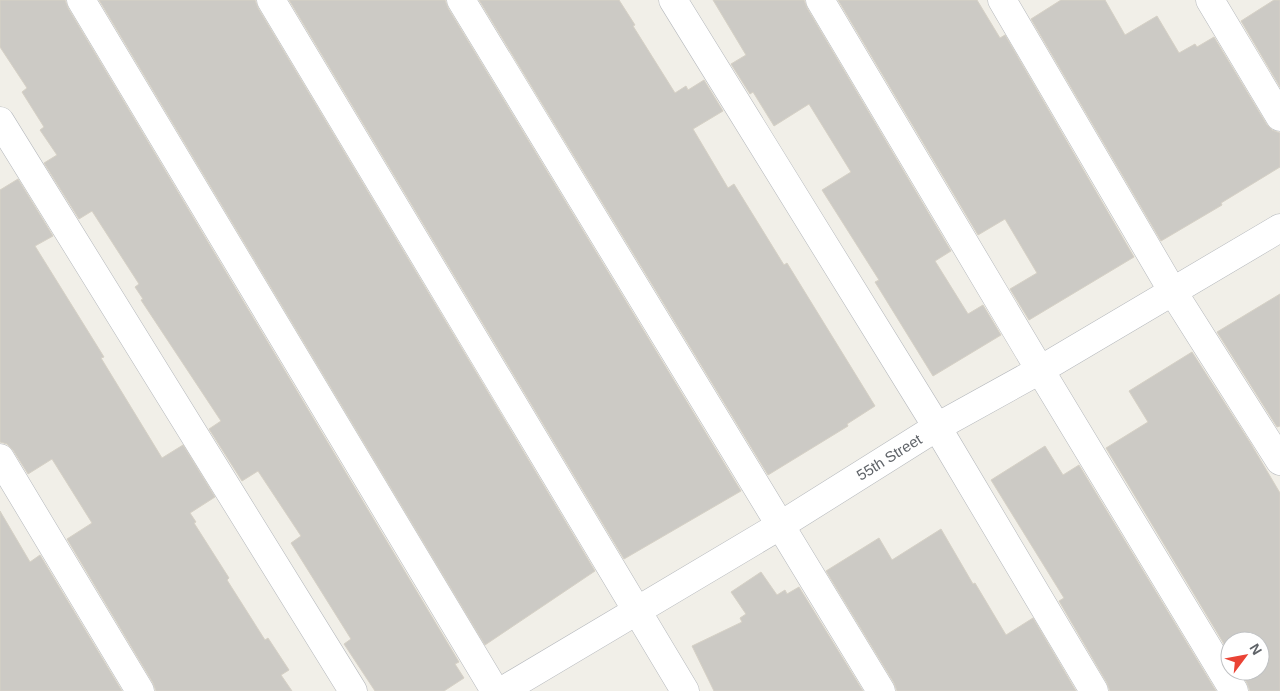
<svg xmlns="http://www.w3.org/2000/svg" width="1280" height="691" font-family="Helvetica,sans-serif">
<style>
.building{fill:#cccac5;stroke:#d6d1c6}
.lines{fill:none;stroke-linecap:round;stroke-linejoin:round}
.minor-casing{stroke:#b5b8bc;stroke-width:29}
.minor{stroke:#fff;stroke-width:28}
.labels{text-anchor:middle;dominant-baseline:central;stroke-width:5;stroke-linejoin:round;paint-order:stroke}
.street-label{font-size:15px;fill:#5f6368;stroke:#fff}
</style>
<rect width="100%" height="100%" fill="#f1efe8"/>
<g class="building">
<path d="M0 0H65L68 8 459 662 455 664 464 678 444 691H375L344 644 351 639 291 543 301 536 258 471 242 481 209 429 221 421 141 300 143 299 135 287 139 284 92 211 79 219 44 163 57 155 40 130 44 127 22 92 27 88 0 47Z"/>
<path d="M99 0H255L258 8 595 571 485 645Z"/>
<path d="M289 0H445L448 8 741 491 624 559Z"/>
<path d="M479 0H619L635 25 633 26 675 93 686 86 688 90 704 80 723 111 693 129 728 188 734 184 784 265 787 263 875 406 847 424 848 426 768 475Z"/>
<path d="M713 0H804L807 8 951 251 935 261 968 314 983 305 1001 335 933 376 875 282 879 280 822 190 851 172 809 104 774 126 753 92 750 94 731 64 746 55Z"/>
<path d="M838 0H977L1000 38 1005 35 1134 257 1029 320 1010 289 1037 273 1005 219 978 235Z"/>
<path d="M1061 0H1105L1125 35 1157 16 1179 53 1195 44 1197 47 1214 37 1267 125 1272 130 1280 133V167L1221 203 1222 205 1161 241 1031 19Z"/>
<path d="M1274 0H1280V87L1241 21Z"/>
<path d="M18 179 53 236 35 246 104 357 101 358 162 458 183 445 215 497 190 513 196 522 194 523 229 578 227 580 265 640 268 638 289 670 281 675 292 691H156L153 683 67 539 92 523 52 459 28 474 13 450 7 444 0 442V190Z"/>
<path d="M1280 294V426L1277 427 1217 332Z"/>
<path d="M1192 352 1251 444 1280 493V691H1250L1247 683 1240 671H1260V641H1230V654L1106 448 1148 422 1129 391Z"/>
<path d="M1045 446 1063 475 1079 465 1216 691H1110L1107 683 1059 601 1064 598 991 480Z"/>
<path d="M0 511 30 562 40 555 122 691H0Z"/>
<path d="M941 529 973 584 975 583 1006 635 1033 618 1076 691H897L894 683 826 571 879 538 892 560Z"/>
<path d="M761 572 777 595 785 590 787 594 799 587 863 691H714L692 646 742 622 740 618 746 614 731 592Z"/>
</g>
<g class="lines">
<defs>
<g id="minor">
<path d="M81 0 495 691"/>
<path d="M271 0 685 691"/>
<path d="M461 0 881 691"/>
<path d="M673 0 937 427 1094 691"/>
<path d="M820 0 1040 370 1234 691"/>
<path d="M1002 0 1173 292 1280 461"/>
<path d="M1210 0 1280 117"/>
<path d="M0 121 353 691"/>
<path d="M0 458 140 691"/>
<path d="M502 691 781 525 937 427 1040 370 1280 228"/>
</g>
</defs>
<use href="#minor" class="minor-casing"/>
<use href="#minor" class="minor"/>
</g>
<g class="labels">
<g class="street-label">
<text transform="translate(889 457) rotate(-32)">55th Street</text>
</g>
</g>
<g transform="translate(1245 656) rotate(58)"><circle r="24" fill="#ffffff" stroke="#bfc1c3"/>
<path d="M0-4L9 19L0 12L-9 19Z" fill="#ea4335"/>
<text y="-8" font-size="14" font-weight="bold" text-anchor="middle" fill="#5f6368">N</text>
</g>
</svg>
